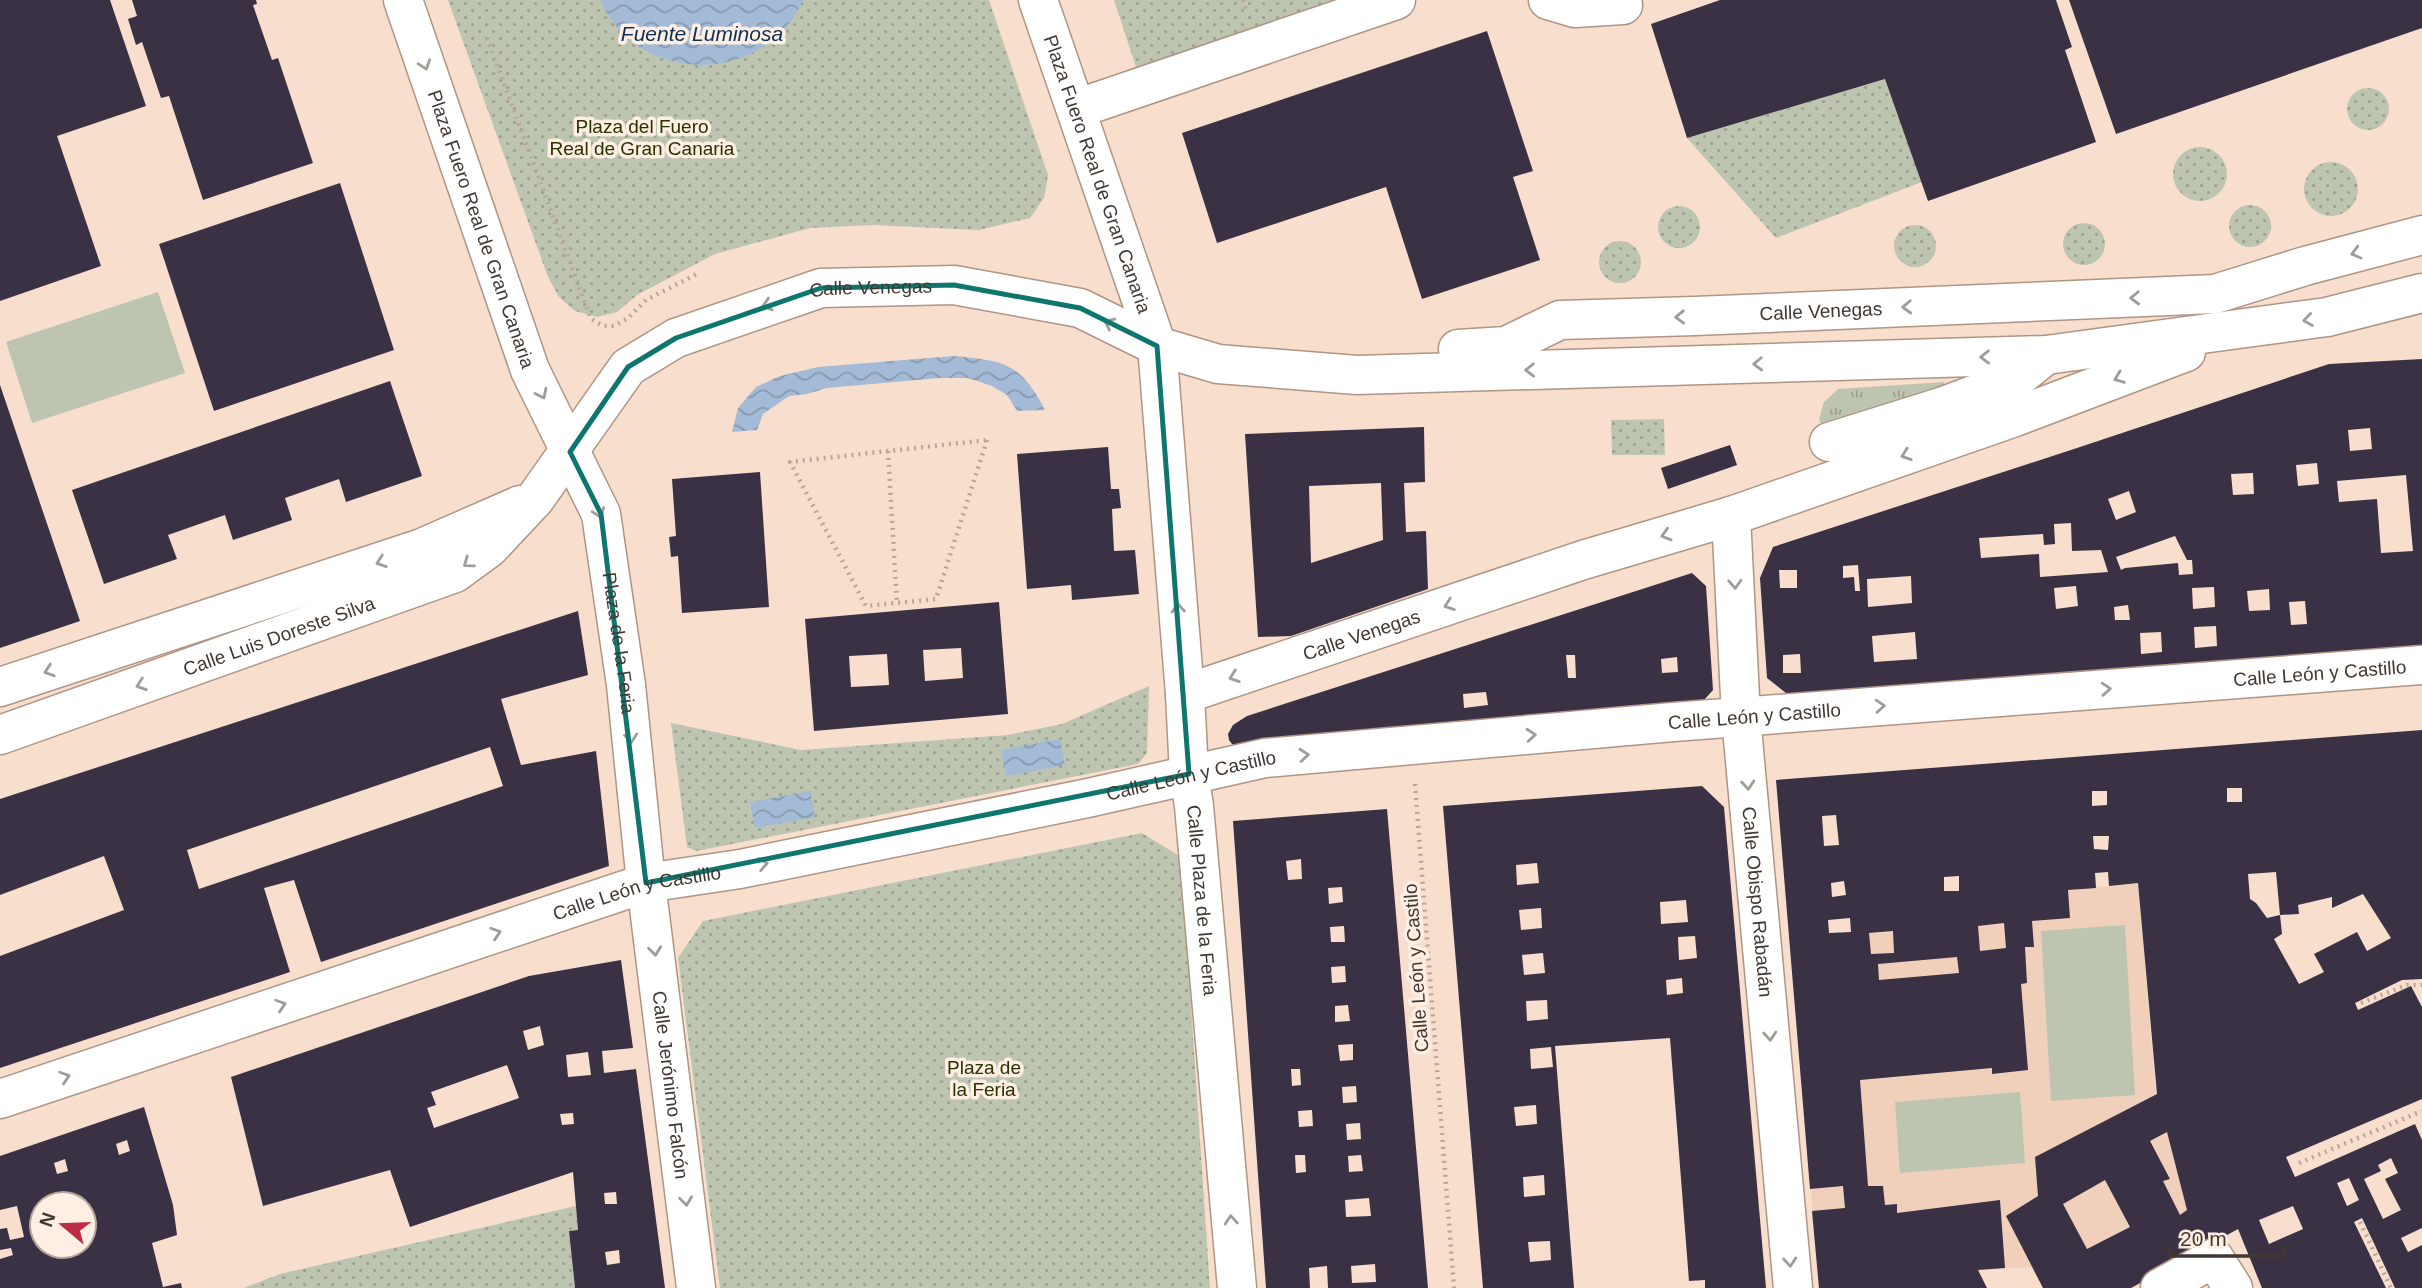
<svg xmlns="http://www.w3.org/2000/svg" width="2422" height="1288" font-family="Arial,sans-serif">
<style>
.built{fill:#f1d0bb}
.grass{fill:url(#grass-tufts)}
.park{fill:url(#park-dots)}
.pitch{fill:#bdc5b0}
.water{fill:url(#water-waves)}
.building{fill:#3b3145;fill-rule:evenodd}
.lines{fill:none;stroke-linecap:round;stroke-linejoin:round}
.minor-casing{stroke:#ae9585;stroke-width:41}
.path{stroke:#baa698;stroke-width:4.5;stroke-dasharray:2 5;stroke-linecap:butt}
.minor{stroke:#fff;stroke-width:38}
.oneway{stroke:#a09c98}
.marked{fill:none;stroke:#0f766e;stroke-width:5;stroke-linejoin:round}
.labels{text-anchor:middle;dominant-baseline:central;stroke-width:7;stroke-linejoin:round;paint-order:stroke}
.park-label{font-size:19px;fill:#263400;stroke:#feeee3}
.street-label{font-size:19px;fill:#423831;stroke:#feeee3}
.water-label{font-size:21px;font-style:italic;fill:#0c3055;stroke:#feeee3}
</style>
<defs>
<pattern id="grass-tufts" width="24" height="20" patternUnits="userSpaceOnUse" patternTransform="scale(1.75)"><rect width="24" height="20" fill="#bdc5b0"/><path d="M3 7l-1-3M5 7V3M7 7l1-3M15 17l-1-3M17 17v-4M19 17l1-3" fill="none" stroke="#9ba190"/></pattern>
<pattern id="park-dots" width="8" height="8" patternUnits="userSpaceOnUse" patternTransform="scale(1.75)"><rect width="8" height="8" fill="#bdc5b0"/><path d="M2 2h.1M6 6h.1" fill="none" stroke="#9ba190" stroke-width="1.8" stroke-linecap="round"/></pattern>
<pattern id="water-waves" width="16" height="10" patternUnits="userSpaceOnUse" patternTransform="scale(1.75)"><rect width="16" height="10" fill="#a3bbd7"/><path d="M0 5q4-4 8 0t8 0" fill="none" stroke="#8699af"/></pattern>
</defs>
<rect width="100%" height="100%" fill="#f8decd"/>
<path class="built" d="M2138 883 2155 1085 2198 1253 2131 1288H2043L2031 1267 1931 1274 1819 1288 1792 967 1862 934 2070 918 2068 890Z"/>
<path class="grass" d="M1944 382V389L1823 429 1819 419 1824 402 1838 389Z"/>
<g class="park">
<path d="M448 0H989L1048 175 1044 198 1030 218 979 230 873 225 810 228 715 254 637 295 617 312 597 317 575 311 559 297 548 277Z"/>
<path d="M1114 0H1345L1138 73Z"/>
<path d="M1885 79 1922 182 1776 238 1687 138Z"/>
<circle cx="2368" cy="109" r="21"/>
<circle cx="2200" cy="174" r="27"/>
<circle cx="2331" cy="189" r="27"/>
<circle cx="2250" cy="226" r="21"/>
<circle cx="1679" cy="227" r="21"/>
<circle cx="2084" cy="244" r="21"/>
<circle cx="1915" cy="246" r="21"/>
<circle cx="1620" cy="262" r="21"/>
<path d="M1664 419 1665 455H1612L1611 420Z"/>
<path d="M1149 686 1147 753 1138 764 697 851 687 847 671 723 801 750 1008 735 1062 724Z"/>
<path d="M1142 833 1181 857 1210 1288H720L678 958 703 921Z"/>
<path d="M576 1206 578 1230 569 1231 575 1288H244L280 1274Z"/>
</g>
<g class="pitch">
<path d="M158 292 185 373 32 423 6 342Z"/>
<path d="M2125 925 2135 1095 2051 1101 2041 931Z"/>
<path d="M2020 1092 2025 1163 1900 1173 1895 1102Z"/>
</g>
<g class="water">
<path d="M600 0H803C765 86 638 87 600 0Z"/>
<path d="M954 356C1005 361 1021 363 1045 410L1017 411 1007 395 992 386 968 378H939L827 388 807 394 789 396 763 414 757 430 732 432 738 408 756 387 780 376 818 367Z"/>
<path d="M1060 739 1065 765 1006 776 1001 750Z"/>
<path d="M810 791 815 817 755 828 750 802Z"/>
</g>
<g class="building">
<path d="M0 0H110L146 106 57 136 101 266 0 301Z"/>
<path d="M132 0H256L257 4 253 5 272 60 278 58 313 163 203 200 169 96 161 98 142 42 136 45 128 19 137 16Z"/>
<path d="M1720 0H2056L2072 47 2065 50 2096 142 1928 201 1885 79 1687 138 1651 24Z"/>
<path d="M2069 0H2422V28L2116 134Z"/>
<path d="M1487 31 1533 171 1513 177 1540 260 1422 299 1386 187 1217 243 1182 133Z"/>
<path d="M340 183 394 350 214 411 159 244Z"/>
<path d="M2422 359V650L1795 700 1767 678 1760 578 1773 547 2080 447 2329 364ZM2370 428 2372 449 2350 451 2348 430ZM2317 463 2319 484 2298 486 2296 465ZM2253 473 2254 494 2233 495 2231 474ZM2406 475 2413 551 2381 553 2377 499 2339 502 2337 481ZM2129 491 2136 512 2116 520 2108 499ZM2071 523 2072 551 2101 550 2108 572 2040 577 2039 554 1981 558 1979 538 2043 534 2044 545 2055 544 2054 524ZM2175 536 2187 560H2192L2193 574 2179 575 2178 563 2125 568 2121 570 2116 557ZM1858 565 1860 591H1855L1854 577 1843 578V566ZM1779 570H1797V588H1780ZM1911 576 1912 603 1868 607 1867 579ZM2076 586 2078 606 2056 609 2054 588ZM2214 587 2215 607 2193 609 2192 588ZM2269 589 2270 610 2249 611 2247 591ZM2305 601 2307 624 2291 625 2289 602ZM2128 605 2130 620H2115L2114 607ZM2216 626 2217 646 2195 648 2194 627ZM1915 632 1917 659 1874 662 1872 636ZM2161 632 2162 652 2141 654 2140 633ZM1800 654 1801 673H1783V655Z"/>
<path d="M390 381 422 476 346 502 339 479 285 498 292 520 233 540 225 515 168 535 177 559 104 584 72 490Z"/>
<path d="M0 385 80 621 0 648Z"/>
<path d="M1424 427 1425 482 1404 483 1406 532 1426 531 1428 589 1291 636 1258 637 1245 434ZM1381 483 1383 540 1311 563 1309 486Z"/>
<path d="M1730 445 1737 465 1668 489 1661 468Z"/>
<path d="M1108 447 1111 489H1119L1121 508 1112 509 1114 551 1135 550 1139 594 1072 600 1071 585 1027 589 1017 454Z"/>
<path d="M760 472 769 607 682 613 678 556 671 557 669 537 676 536 672 479Z"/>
<path d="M1692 573 1706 586 1713 690 1696 709 1246 748 1232 744 1229 740 1228 734 1233 725 1247 716ZM1566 655H1575L1576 678H1568ZM1677 657 1678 672 1662 673 1661 659ZM1486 692 1488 705 1464 708 1463 694Z"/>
<path d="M999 602 1008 714 814 731 805 619ZM961 648 963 678 925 681 923 650ZM887 654 889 685 851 687 849 656Z"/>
<path d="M578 611 588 675 501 699 521 765 596 751 609 866 321 962 294 880 264 888 290 972 0 1068V956L124 910 104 856 0 895V799ZM490 747 503 786 199 889 187 850Z"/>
<path d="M2422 730V979L2402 980 2355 1003 2358 1010 2411 986 2422 1007V1099L2286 1157 2295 1177 2415 1124 2422 1140V1228L2401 1238 2408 1252 2422 1245V1288H2395L2362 1218 2354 1222 2386 1288H2262L2238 1229 2131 1288H2043L2006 1216 2038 1196 2035 1157 2157 1094 2138 883 2109 886 2108 872 2095 873 2096 888 2068 890 2070 918 2032 921 2034 947H2025L2027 983 2021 984 2028 1070 1992 1074V1068L1860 1080 1868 1186H1883L1885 1205 1897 1204V1213L2000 1200 2005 1268 1978 1270 1987 1288H1819L1812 1211 1845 1208 1843 1186 1810 1189 1776 780ZM2227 788H2242V802H2227ZM2092 791H2107V805L2092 806ZM1836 815 1839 845 1824 846 1822 816ZM2093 836H2109L2108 850 2094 849ZM2276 872 2280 915 2299 914 2298 905 2332 897V908L2363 894 2391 938 2367 951 2357 932 2314 954 2324 972 2299 984 2274 939 2282 934 2280 915 2267 918 2256 903 2250 899 2248 874ZM1959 876V891H1944V877ZM1844 881 1846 895 1832 897 1831 883ZM1850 918 1851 932 1829 933 1828 920ZM2004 923 2006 948 1980 951 1978 926ZM1893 931 1894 953 1871 954 1869 933ZM1957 957 1959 973 1879 980 1878 964ZM2167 1132 2187 1210 2180 1215 2163 1181 2170 1179 2150 1141ZM2391 1158 2398 1173 2385 1179 2401 1210 2383 1219 2364 1179 2381 1171 2378 1165ZM2349 1178 2359 1200 2347 1206 2337 1183ZM2105 1180 2130 1227 2087 1249 2063 1204ZM2293 1206 2303 1229 2269 1244 2259 1220Z"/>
<path d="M1702 786 1724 807 1766 1288H1705V1280L1689 1281 1670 1038 1555 1046 1574 1288H1483L1443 806ZM1537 863 1539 883 1517 885 1516 865ZM1686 900 1688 922 1661 924 1660 902ZM1541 908 1542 928 1521 930 1519 910ZM1695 936 1697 958 1679 960 1678 937ZM1543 953 1545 973 1524 975 1522 955ZM1682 978 1683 993 1667 995 1666 980ZM1547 1000 1548 1019 1527 1021 1526 1001ZM1551 1047 1553 1067 1531 1069 1530 1049ZM1536 1105 1537 1124 1516 1126 1514 1107ZM1544 1175 1545 1195 1524 1197 1523 1177ZM1550 1241 1551 1260 1530 1262 1528 1242Z"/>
<path d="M1387 809 1428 1288H1328L1327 1266 1309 1268 1310 1288H1266L1233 821ZM1301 859 1302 879 1288 880 1286 861ZM1342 887 1343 902 1329 904 1328 888ZM1344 926 1345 942H1331L1330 927ZM1345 966 1346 982 1332 983 1331 967ZM1348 1005 1350 1021 1335 1022V1006ZM1353 1044V1060L1340 1061 1338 1045ZM1291 1069H1300L1301 1085 1292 1086ZM1356 1086 1357 1102 1343 1103 1342 1087ZM1312 1110 1313 1126 1299 1127 1298 1111ZM1360 1123 1361 1139 1347 1140 1346 1124ZM1295 1155H1305L1306 1172 1296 1173ZM1361 1155 1363 1171 1349 1172 1348 1156ZM1369 1198 1371 1216 1346 1217 1345 1200ZM1375 1264 1376 1282 1352 1283 1351 1266Z"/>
<path d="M621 960 633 1048 602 1051 604 1073 636 1069 665 1288H575L569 1231 578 1230 573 1172 410 1227 390 1170 263 1206 231 1077 529 976ZM540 1026 544 1045 528 1050 523 1031ZM588 1052 591 1075 568 1077 566 1055ZM507 1065 519 1098 434 1128 427 1108 436 1105 431 1092ZM573 1113 574 1124 562 1125 560 1114ZM616 1192 617 1204H605L604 1193ZM619 1250 620 1263 607 1265 605 1252Z"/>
<path d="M144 1107 173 1205 177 1235 152 1243 163 1287 181 1283 182 1288H0V1259L13 1255 11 1248 0 1250V1229L7 1228 10 1240 24 1237 17 1206 0 1210V1156ZM127 1140 130 1151 119 1155 116 1144ZM65 1159 68 1171 57 1174 54 1163ZM42 1204H84V1246H42Z"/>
</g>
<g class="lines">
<defs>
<g id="minor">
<path id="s1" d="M403 0 530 370 601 514 626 685 646 883 696 1288"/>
<path id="s2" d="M1038 0 1157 346 1185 694 1189 774 1194 806 1237 1288"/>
<path d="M1548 0 1575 8 1623 5 1621 0"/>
<path d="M1076 109 1396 0"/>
<path id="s3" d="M1458 349 1506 346 1560 320 1695 316 2215 294 2305 266 2422 235"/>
<path d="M1829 442 1941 407 2016 379 2046 355"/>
<path id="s4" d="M1731 516 1741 717 1793 1288"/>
<path d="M0 687 422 548 520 505"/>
<path id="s5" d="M1185 694 1583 560 1731 516 2015 417 2186 352"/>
<path id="s6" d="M0 735 455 573 489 548 535 499 628 367 676 338 821 288 954 285 1080 308 1157 346 1218 364 1357 375 2046 355 2327 317 2422 293"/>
<path id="s7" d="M0 1099 646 883 740 869 1088 798 1265 758 1673 722 2422 665"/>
<path d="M2160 1288 2214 1258 2233 1288"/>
</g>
</defs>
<use href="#minor" class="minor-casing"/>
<g class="path">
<path d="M1243 0 1246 10"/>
<path d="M487 38 591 319 604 326H614L627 319 646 300 699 273"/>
<path d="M987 440 936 599 866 606 790 462Z"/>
<path d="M888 451 897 604"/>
<path d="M1415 784 1454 1288"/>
<path d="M2361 1003 2407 985H2422"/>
<path d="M2299 1163 2422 1111"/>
<path d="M2360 1222 2391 1288"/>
</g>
<use href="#minor" class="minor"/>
</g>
<defs><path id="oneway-chevron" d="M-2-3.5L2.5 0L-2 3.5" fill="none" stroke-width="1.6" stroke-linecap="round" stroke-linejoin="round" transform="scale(1.75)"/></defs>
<g class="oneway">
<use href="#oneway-chevron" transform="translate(425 65) rotate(71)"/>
<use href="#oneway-chevron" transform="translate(2356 253) rotate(165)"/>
<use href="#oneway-chevron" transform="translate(2135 298) rotate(178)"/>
<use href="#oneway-chevron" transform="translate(767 305) rotate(162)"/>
<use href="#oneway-chevron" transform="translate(1907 307) rotate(178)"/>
<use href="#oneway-chevron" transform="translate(1680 317) rotate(179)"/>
<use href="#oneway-chevron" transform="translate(2308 320) rotate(172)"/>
<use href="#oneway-chevron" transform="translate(1109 323) rotate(-154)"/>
<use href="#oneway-chevron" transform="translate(1985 357) rotate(179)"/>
<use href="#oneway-chevron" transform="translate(1758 364) rotate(178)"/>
<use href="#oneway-chevron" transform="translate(1530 370) rotate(179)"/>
<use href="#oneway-chevron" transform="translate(2119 378) rotate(159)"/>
<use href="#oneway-chevron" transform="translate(542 394) rotate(64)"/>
<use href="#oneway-chevron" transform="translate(1906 455) rotate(161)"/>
<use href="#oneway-chevron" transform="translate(599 513) rotate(71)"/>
<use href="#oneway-chevron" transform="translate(1666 535) rotate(163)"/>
<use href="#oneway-chevron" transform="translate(381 562) rotate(161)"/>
<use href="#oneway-chevron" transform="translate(468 563) rotate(144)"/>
<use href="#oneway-chevron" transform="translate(1735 584) rotate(87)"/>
<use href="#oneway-chevron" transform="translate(1449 605) rotate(161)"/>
<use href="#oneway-chevron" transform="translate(1178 608) rotate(-95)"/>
<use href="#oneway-chevron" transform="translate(49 671) rotate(162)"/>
<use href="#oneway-chevron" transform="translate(1234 677) rotate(161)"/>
<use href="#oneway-chevron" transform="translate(141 685) rotate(161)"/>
<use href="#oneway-chevron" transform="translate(2106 689) rotate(-4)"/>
<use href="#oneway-chevron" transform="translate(1880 706) rotate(-4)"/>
<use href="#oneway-chevron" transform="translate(1531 735) rotate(-5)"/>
<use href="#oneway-chevron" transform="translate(631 738) rotate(84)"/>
<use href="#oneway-chevron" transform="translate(1304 755) rotate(-5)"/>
<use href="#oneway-chevron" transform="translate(1748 785) rotate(85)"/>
<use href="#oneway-chevron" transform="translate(763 864) rotate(-11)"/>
<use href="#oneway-chevron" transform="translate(496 933) rotate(-18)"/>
<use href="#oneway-chevron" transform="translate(655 951) rotate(83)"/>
<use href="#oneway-chevron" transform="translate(281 1005) rotate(-18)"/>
<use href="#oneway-chevron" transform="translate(1770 1036) rotate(85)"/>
<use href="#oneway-chevron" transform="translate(65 1077) rotate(-18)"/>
<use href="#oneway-chevron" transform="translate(686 1201) rotate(83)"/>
<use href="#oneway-chevron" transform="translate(1231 1220) rotate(-95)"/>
<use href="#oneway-chevron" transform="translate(1790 1262) rotate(85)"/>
</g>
<path class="marked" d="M954 285 1080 308 1157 346 1189 774 646 883 601 514 570 452 628 367 676 338 821 288Z"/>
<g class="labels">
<g class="park-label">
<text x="642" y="126">Plaza del Fuero<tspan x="642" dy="22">Real de Gran Canaria</tspan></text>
<text x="984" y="1067">Plaza de<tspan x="984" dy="22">la Feria</tspan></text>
</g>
<g class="street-label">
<text stroke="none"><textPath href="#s2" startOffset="184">Plaza Fuero Real de Gran Canaria</textPath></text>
<text stroke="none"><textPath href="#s1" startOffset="242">Plaza Fuero Real de Gran Canaria</textPath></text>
<text stroke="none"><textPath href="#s6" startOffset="1013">Calle Venegas</textPath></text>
<text stroke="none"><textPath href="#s3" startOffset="369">Calle Venegas</textPath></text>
<text stroke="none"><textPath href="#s5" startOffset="186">Calle Venegas</textPath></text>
<text stroke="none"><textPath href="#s6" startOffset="296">Calle Luis Doreste Silva</textPath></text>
<text stroke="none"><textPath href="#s1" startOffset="682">Plaza de la Feria</textPath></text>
<text stroke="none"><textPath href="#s7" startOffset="2371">Calle León y Castillo</textPath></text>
<text stroke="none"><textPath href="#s7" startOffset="1804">Calle León y Castillo</textPath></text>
<text stroke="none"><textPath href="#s7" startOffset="1237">Calle León y Castillo</textPath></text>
<text stroke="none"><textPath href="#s7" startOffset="670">Calle León y Castillo</textPath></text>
<text stroke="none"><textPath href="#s2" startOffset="922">Calle Plaza de la Feria</textPath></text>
<text stroke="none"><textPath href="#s4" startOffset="387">Calle Obispo Rabadán</textPath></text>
<text transform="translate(1416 968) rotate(-94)">Calle León y Castilo</text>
<text stroke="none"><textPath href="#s1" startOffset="1127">Calle Jerónimo Falcón</textPath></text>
</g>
<g class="water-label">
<text x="702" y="33">Fuente Luminosa</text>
</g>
</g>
<g transform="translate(63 1225) rotate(289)"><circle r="33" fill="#feeee3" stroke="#b3a59c" stroke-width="2"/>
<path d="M0-5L12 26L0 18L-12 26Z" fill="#bd2c47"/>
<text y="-10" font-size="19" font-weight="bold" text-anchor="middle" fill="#423831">N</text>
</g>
<path d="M2170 1246v10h114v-10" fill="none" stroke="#423831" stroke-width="3.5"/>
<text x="2180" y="1246" font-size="21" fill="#423831" stroke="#feeee3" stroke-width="5" paint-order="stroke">20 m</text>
</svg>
